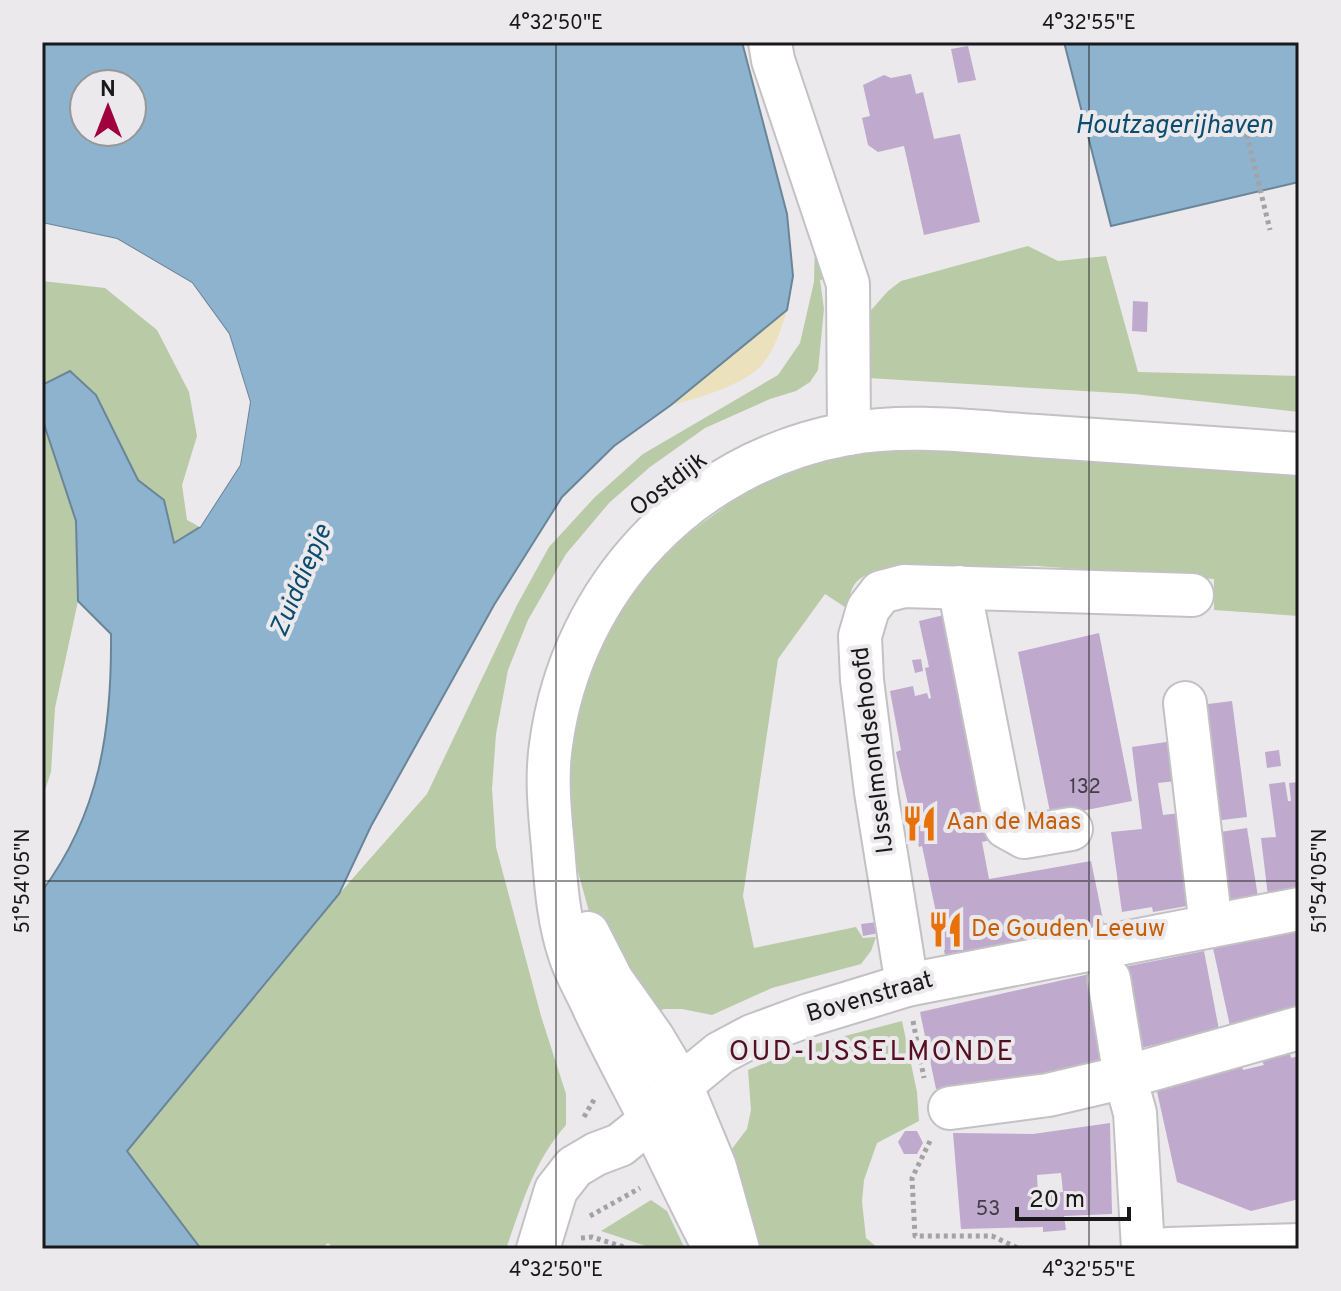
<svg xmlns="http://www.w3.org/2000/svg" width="1341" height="1291" font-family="Overpass,sans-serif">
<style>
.green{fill:#b9caa6}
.sand{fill:#ebe1bc}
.water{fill:#8eb3ce;stroke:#6b8598;stroke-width:2;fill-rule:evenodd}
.pier{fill:#ebe9ec}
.building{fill:#bfa9cc;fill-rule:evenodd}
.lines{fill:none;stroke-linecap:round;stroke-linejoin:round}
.minor-casing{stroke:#c3c1c4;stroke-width:46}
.path{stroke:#a4a2a5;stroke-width:5;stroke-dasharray:4 4;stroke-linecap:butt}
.minor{stroke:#fff;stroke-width:42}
.ticks{fill:none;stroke:#19191a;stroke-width:2;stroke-opacity:0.45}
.labels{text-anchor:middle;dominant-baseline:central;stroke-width:8;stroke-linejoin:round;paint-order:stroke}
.number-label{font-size:20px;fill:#423d46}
.street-label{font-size:24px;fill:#19191a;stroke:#ebe9ec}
.food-label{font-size:24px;fill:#c56008;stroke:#ebe9ec;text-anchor:start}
.water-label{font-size:26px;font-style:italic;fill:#0b4c6f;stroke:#ebe9ec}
.quarter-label{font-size:28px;letter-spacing:2px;fill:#540f22;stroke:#ebe9ec}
.neatline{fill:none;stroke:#19191a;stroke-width:3}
.ticks-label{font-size:20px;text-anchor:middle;fill:#19191a}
</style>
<rect width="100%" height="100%" fill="#ebe9ec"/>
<g class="green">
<path d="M815 242 830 278 820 280 824 309 818 370 810 382 796 391 770 399 705 428 650 467 609 503 566 554 528 620 508 670 496 734 492 789 496 847 541 1016 566 1094V1125C534 1161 522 1204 506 1249H334L328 1243 321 1249H201L127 1151 339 894 427 794 517 605 549 547 595 497 643 454 778 375 800 343 814 282Z"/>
<path d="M1028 246 1058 261 1106 256 1138 372 1299 376V412L1134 394 868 378 865 317 888 291 901 281Z"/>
<path d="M42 281 105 288 157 330 189 392 197 436 182 485 187 520 200 527 174 543 164 500 138 480 96 395 70 371 42 385Z"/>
<path d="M42 418 76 521 78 601 55 708 51 772 42 799Z"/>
<path d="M962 448 1299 476V616L1214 610V579L1037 566 884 568C857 578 851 580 848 609L825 594 778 659 743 896 754 948 856 927 863 938 876 937 871 951 861 964 772 988 712 1015 682 1009H664L651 1015 590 915 573 854 567 772 576 712 594 661 623 605 671 546 748 490 816 462 859 453Z"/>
<path d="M902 1021 917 1092 919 1121 877 1143 864 1180 862 1202 866 1238 879 1249H761L731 1150 747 1129 751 1110 748 1070 803 1047Z"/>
<path d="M651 1200 667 1211 685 1249H655L601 1231Z"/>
</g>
<path class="sand" d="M787 310C781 330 772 359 754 372 733 388 696 399 671 405Z"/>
<g class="water">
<path d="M42 42H742L787 214 793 276 787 310 671 405 614 446 562 497 494 605 371 826 339 894 127 1151 201 1249H42V891C100 813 112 729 111 634L78 601 76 521 42 418V385L70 371 96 395 138 480 164 500 174 543 200 527 240 465 250 402 229 334 192 283 117 239 42 223ZM84 84H132V132H84Z"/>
<path d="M1064 42H1299V182L1111 226Z"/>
</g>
<path class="pier" d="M42 223 117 239 192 283 229 334 250 402 240 465 200 527 196 525 236 464 246 403 225 336 190 286 116 243 42 227Z"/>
<g class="building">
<path d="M968 46 976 80 958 83 951 49Z"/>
<path d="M911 74 916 94 923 92 934 139 960 134 980 222 924 235 904 146 878 152 868 145 862 118 870 116 863 85 884 75 891 78Z"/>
<path d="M1133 301 1148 302 1147 332 1132 331Z"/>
<path d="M944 615 990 840 982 842 989 879 1091 861 1105 929 946 960 922 846 919 847 914 830 896 752 901 750 890 691 913 686 915 696 927 693 929 699 931 698 925 668 929 667 919 621Z"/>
<path d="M1099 633 1132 801 1051 817 1018 652Z"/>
<path d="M921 659 923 671 915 673 912 660Z"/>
<path d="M1232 701 1247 817 1214 821 1200 705Z"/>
<path d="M1180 740 1185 780 1158 783 1163 815 1190 812 1198 904 1153 912 1152 907 1122 912 1111 832 1142 829 1132 747Z"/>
<path d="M1279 750 1281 766 1267 768 1265 752Z"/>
<path d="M1285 782 1288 801H1291L1289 783 1299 782V893L1268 896 1261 838 1276 837 1269 784Z"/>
<path d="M1247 828 1258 897 1216 904 1207 834Z"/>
<path d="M878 922 879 933 863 936 861 924Z"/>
<path d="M1299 931V1011L1230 1026 1213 948Z"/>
<path d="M1204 951 1219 1030 1136 1049 1119 968Z"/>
<path d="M1090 974 1109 1059 1015 1079 936 1089 920 1012Z"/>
<path d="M1290 1054 1291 1058 1299 1056V1199L1251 1211 1177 1182 1156 1087 1242 1066 1243 1070 1264 1065 1262 1061Z"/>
<path d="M1110 1123 1112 1214 1064 1216 1066 1230 1043 1232V1227L961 1229 953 1133 1033 1134ZM1061 1173 1063 1192 1038 1195 1037 1175Z"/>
<path d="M905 1131H917L923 1143 917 1154H904L898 1142Z"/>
</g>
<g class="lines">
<defs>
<g id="minor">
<path d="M770 42 773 60 848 284 849 434"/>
<path d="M959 587 1006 827 1024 837 1071 829"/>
<path d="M1185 703 1211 926"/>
<path d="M588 933 612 980 653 1038 681 1085 715 1167 738 1249"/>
<path d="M1109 979 1125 1077 1135 1113 1143 1249"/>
<path d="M907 985 876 792 862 680 860 636 868 609 881 592 904 586 1192 595"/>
<path d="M950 1108 1048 1095 1125 1077 1299 1028"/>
<path d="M538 1249 556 1190 574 1167 596 1154 620 1145 651 1120 681 1085 720 1053 752 1036 809 1015 907 985 1299 909"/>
<path d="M715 1249C692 1206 672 1162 650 1118 630 1079 609 1041 591 1001 584 986 575 971 570 955 558 919 556 884 553 847 550 814 546 778 551 745 572 587 691 462 847 434 909 423 975 432 1037 436 1124 442 1212 448 1299 454"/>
<path d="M1168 1249 1299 1245"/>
</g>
</defs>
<use href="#minor" class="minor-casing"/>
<g class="path">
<path d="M1245 127 1270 230"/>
<path d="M913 1021 924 1078"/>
<path d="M584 1117 595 1098"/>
<path d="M930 1141 912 1178 915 1236H992L1020 1249"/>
<path d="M590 1216 640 1188"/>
<path d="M581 1238 592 1237 630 1249"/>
</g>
<use href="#minor" class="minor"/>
</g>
<path class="ticks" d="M556 42V1249M1089 42V1249M42 881H1299"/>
<defs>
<symbol id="restaurant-bare" viewBox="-9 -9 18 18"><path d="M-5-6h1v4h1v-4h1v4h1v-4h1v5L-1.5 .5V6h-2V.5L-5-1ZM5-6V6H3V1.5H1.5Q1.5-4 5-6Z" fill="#e8710a" stroke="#ebe9ec" stroke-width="2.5" paint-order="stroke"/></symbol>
</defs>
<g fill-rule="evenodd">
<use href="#restaurant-bare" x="894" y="798" width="51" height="51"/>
<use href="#restaurant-bare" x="920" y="904" width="51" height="51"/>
</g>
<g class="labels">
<g class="number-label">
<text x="1085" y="788">132</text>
<text x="988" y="1210">53</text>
</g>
<g class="street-label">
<text transform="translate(669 485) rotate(-37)">Oostdijk</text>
<text transform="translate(874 750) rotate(-97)">IJsselmondsehoofd</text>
<text transform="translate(870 998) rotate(-16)">Bovenstraat</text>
</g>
<g class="food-label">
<text x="946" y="823">Aan de Maas</text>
<text x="971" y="930">De Gouden Leeuw</text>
</g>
<g class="water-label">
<text x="1174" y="126">Houtzagerijhaven</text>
<text transform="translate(302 581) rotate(-67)">Zuiddiepje</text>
</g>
<g class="quarter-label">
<text x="872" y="1053">OUD-IJSSELMONDE</text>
</g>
</g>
<rect width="1341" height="1291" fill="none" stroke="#ebe9ec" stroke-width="88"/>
<g transform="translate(108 108)"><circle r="38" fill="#ebe9ec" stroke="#979698" stroke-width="2"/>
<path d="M0-6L14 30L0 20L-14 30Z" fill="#a0013f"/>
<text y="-12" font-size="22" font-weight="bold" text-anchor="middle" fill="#19191a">N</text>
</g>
<path d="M1017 1207v12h112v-12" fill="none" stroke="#19191a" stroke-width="4"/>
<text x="1029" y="1207" font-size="24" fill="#19191a" stroke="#ebe9ec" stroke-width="6" paint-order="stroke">20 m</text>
<rect x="44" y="44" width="1253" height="1203" class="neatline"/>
<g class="ticks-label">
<text x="556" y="29">4°32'50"E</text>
<text x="1089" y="29">4°32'55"E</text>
<text transform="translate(22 881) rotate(-90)" y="7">51°54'05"N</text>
<text transform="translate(1319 881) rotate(-90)" y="7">51°54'05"N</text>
<text x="556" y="1276">4°32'50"E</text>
<text x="1089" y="1276">4°32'55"E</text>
</g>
</svg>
